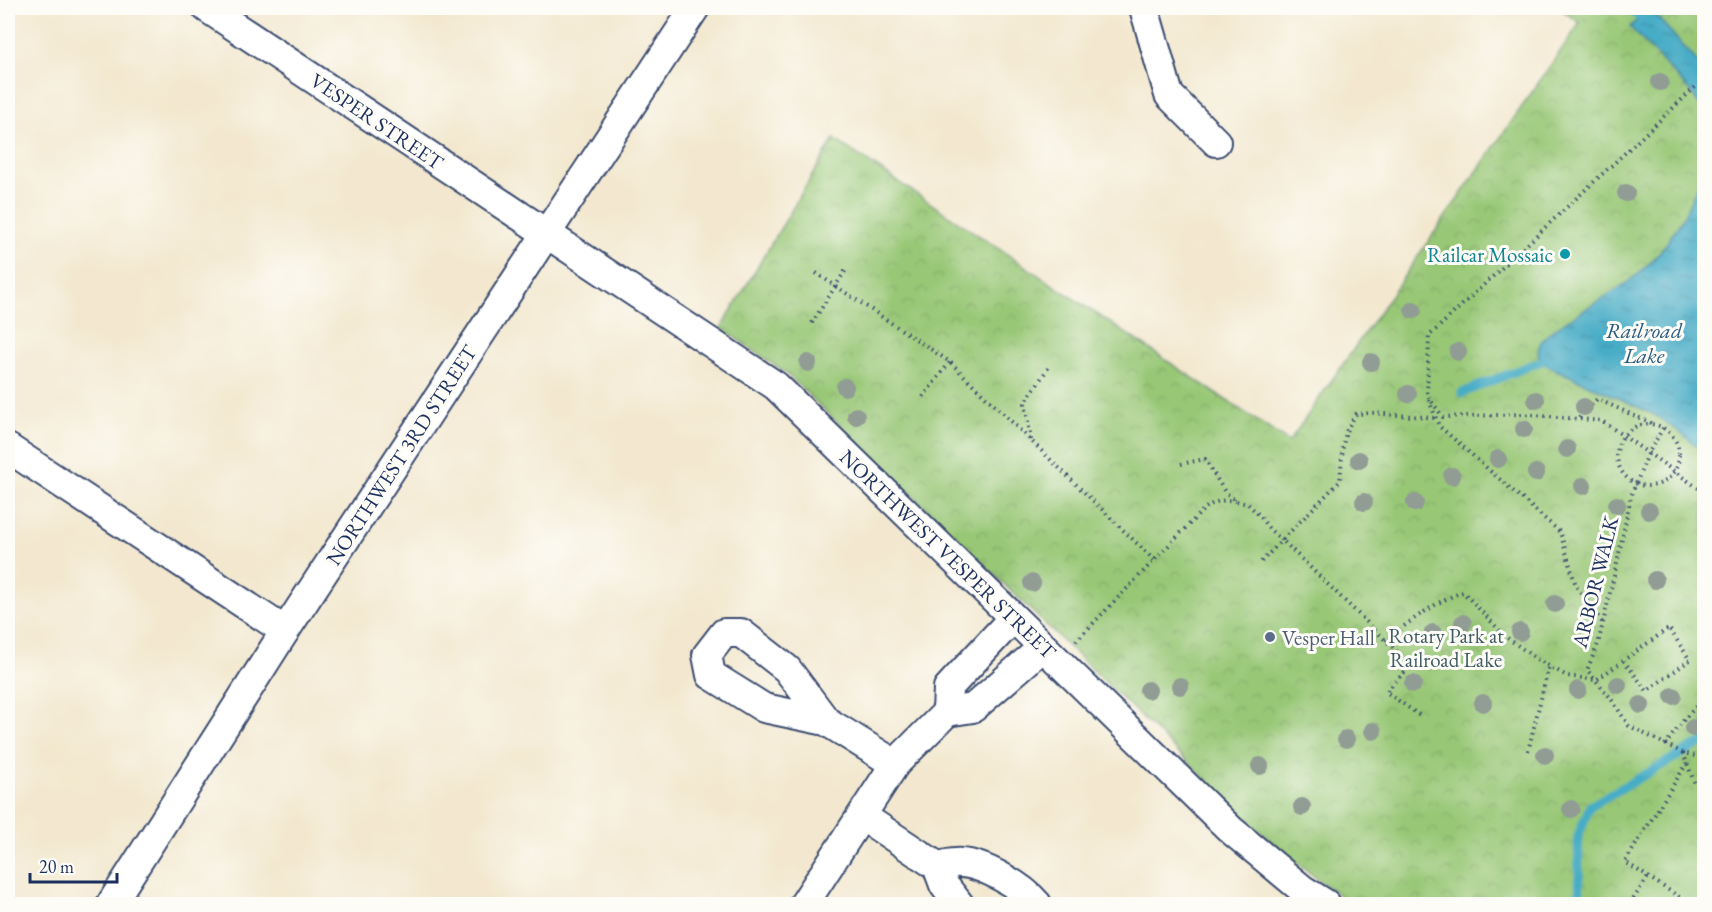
<svg xmlns="http://www.w3.org/2000/svg" width="1712" height="912" font-family="'EB Garamond',serif">
<style>
.park{fill:url(#park-crowns);stroke:#5a7b6a;stroke-width:1.5}
.water{fill:url(#water-ripples);stroke:#306e92;stroke-width:1.5}
.lines{fill:none;stroke-linecap:round;stroke-linejoin:round}
.stream{stroke:#46acc6;stroke-width:9}
.street-casing{stroke:#3b4b6f;stroke-width:32}
.path{stroke:#3b4b6f;stroke-width:4;stroke-dasharray:1.5 4.5;stroke-linecap:butt}
.street{stroke:#fff;stroke-width:28}
.tree{fill:#919c95}
.culture-dot{fill:#0f9aa8;stroke:#fdfcf7;stroke-width:2}
.service-dot{fill:#5c6f8a;stroke:#fdfcf7;stroke-width:2}
.labels{text-anchor:middle;dominant-baseline:central;stroke-width:6;stroke-linejoin:round;paint-order:stroke}
.street-label{font-size:21px;fill:#1b2f5e;stroke:#fdfcf7}
.culture-label{font-size:21px;fill:#0d838f;stroke:#fdfcf7;text-anchor:end}
.park-label{font-size:21px;fill:#405d65;stroke:#fdfcf7}
.service-label{font-size:21px;fill:#4e5e75;stroke:#fdfcf7;text-anchor:start}
.water-label{font-size:22px;font-style:italic;fill:#2a5b82;stroke:#fdfcf7}
</style>
<defs>
<pattern id="park-crowns" width="20" height="18" patternUnits="userSpaceOnUse" patternTransform="scale(1.5)"><rect width="20" height="18" fill="#98c776"/><path d="M2 6a3 3 0 1 1 6 0M12 15a3 3 0 1 1 6 0" fill="none" stroke="#82ab68"/></pattern>
<pattern id="water-ripples" width="26" height="14" patternUnits="userSpaceOnUse" patternTransform="scale(1.5)"><rect width="26" height="14" fill="#46acc6"/><path d="M2 4q2-2 4 0t4 0M15 11q2-2 4 0t4 0" fill="none" stroke="#3a8ca4"/></pattern>
</defs>
<rect width="100%" height="100%" fill="#fdfcf7"/>
<filter id="ink" filterUnits="userSpaceOnUse"><feTurbulence type="fractalNoise" baseFrequency=".0167" numOctaves="2"/><feDisplacementMap in="SourceGraphic" scale="12" xChannelSelector="R" yChannelSelector="G"/><feConvolveMatrix kernelMatrix="1 2 1 2 8 2 1 2 1" color-interpolation-filters="sRGB"/></filter>
<filter id="wash" filterUnits="userSpaceOnUse"><feTurbulence type="fractalNoise" baseFrequency=".008" numOctaves="4" result="noise"/><feDisplacementMap in="SourceGraphic" scale="24" xChannelSelector="R" yChannelSelector="G"/><feGaussianBlur stdDeviation="1.35" result="paint"/><feColorMatrix in="noise" values="0 0 0 0 0 0 0 0 0 0 0 0 0 0 0 0 0 1.4 0 .05"/><feComposite in="paint" operator="in"/></filter>
<g filter="url(#wash)">
<rect width="100%" height="100%" fill="#f3e8cf"/>
<path class="park" d="M1559 8H1704V904H1353L1327 887 1257 829 787 374 721 328 834 139 1289 442 1580 23Z"/>
<g class="water">
<path d="M1649 8 1704 69V111L1691 92 1630 27Z"/>
<path d="M1704 167V452L1684 435 1655 415 1546 365C1532 353 1539 342 1550 332 1577 313 1606 298 1632 279 1668 252 1691 208 1704 167Z"/>
</g>
<g class="lines">
<g class="stream">
<path d="M1630 8 1640 18"/>
<path d="M1462 393 1541 361"/>
<path d="M1580 904 1578 836 1590 806 1704 741"/>
</g>
</g>
</g>
<g filter="url(#ink)">
<g class="lines">
<defs>
<g id="street">
<path d="M207 8 776 386 1231 830 1302 889 1326 904"/>
<path d="M1144 8 1169 95 1216 142"/>
<path d="M8 448 285 631"/>
<path d="M947 712 948 688 1013 618"/>
<path d="M826 721 764 708 711 675 707 655 724 633H741L787 669 826 721 895 764"/>
<path d="M862 816 937 866 944 885 959 904"/>
<path d="M937 866C945 865 953 862 961 863 984 864 1023 887 1037 904"/>
<path d="M111 904 285 631 695 8"/>
<path d="M804 904 895 764 947 712 973 708 1043 647"/>
</g>
</defs>
<use href="#street" class="street-casing"/>
<g class="path">
<path d="M1704 79 1429 336 1427 395 1443 417 1524 414 1602 421 1704 492"/>
<path d="M816 273 950 362 1154 560"/>
<path d="M812 323 847 268"/>
<path d="M923 397 950 362"/>
<path d="M1429 400 1439 426 1560 532 1576 586 1602 622"/>
<path d="M1579 418 1597 399 1651 423"/>
<circle cx="1648" cy="455" r="31"/>
<path d="M1663 428 1648 454 1631 496 1617 563 1598 644 1587 670 1610 697 1629 726 1683 753 1704 758"/>
<path d="M1031 440 1025 403 1048 368"/>
<path d="M1181 464 1205 459 1225 492 1236 501 1248 504 1258 514 1269 529 1282 540 1260 563"/>
<path d="M1385 640C1409 623 1435 601 1463 592L1506 637 1538 660 1567 676 1596 680 1669 628 1690 660 1647 691 1624 661"/>
<path d="M1076 641 1204 509C1215 501 1223 499 1236 501"/>
<path d="M1419 715 1386 692 1411 665 1282 540 1340 481 1343 445 1347 429 1356 414 1373 413 1435 418"/>
<path d="M1665 745 1686 717 1704 699"/>
<path d="M1528 751 1549 666"/>
<path d="M1683 753 1695 784 1704 793"/>
<path d="M1687 763 1625 862 1690 904"/>
<path d="M1630 904 1648 877"/>
</g>
<use href="#street" class="street"/>
</g>
<g class="tree">
<circle cx="1660" cy="82" r="9"/>
<circle cx="1626" cy="193" r="9"/>
<circle cx="1413" cy="310" r="9"/>
<circle cx="1458" cy="352" r="9"/>
<circle cx="1371" cy="362" r="9"/>
<circle cx="808" cy="363" r="9"/>
<circle cx="845" cy="387" r="9"/>
<circle cx="1408" cy="394" r="9"/>
<circle cx="1536" cy="400" r="9"/>
<circle cx="1584" cy="407" r="9"/>
<circle cx="856" cy="416" r="9"/>
<circle cx="1524" cy="429" r="9"/>
<circle cx="1567" cy="449" r="9"/>
<circle cx="1498" cy="459" r="9"/>
<circle cx="1359" cy="460" r="9"/>
<circle cx="1536" cy="473" r="9"/>
<circle cx="1452" cy="476" r="9"/>
<circle cx="1583" cy="486" r="9"/>
<circle cx="1364" cy="502" r="9"/>
<circle cx="1415" cy="503" r="9"/>
<circle cx="1617" cy="505" r="9"/>
<circle cx="1649" cy="511" r="9"/>
<circle cx="1655" cy="580" r="9"/>
<circle cx="1032" cy="583" r="9"/>
<circle cx="1555" cy="604" r="9"/>
<circle cx="1463" cy="623" r="9"/>
<circle cx="1520" cy="632" r="9"/>
<circle cx="1433" cy="633" r="9"/>
<circle cx="1413" cy="684" r="9"/>
<circle cx="1618" cy="685" r="9"/>
<circle cx="1180" cy="686" r="9"/>
<circle cx="1148" cy="690" r="9"/>
<circle cx="1578" cy="690" r="9"/>
<circle cx="1673" cy="696" r="9"/>
<circle cx="1483" cy="703" r="9"/>
<circle cx="1641" cy="705" r="9"/>
<circle cx="1693" cy="728" r="9"/>
<circle cx="1373" cy="731" r="9"/>
<circle cx="1346" cy="739" r="9"/>
<circle cx="1545" cy="755" r="9"/>
<circle cx="1260" cy="766" r="9"/>
<circle cx="1302" cy="807" r="9"/>
<circle cx="1571" cy="809" r="9"/>
</g>
</g>
<circle class="culture-dot" cx="1565" cy="254" r="6"/>
<circle class="service-dot" cx="1270" cy="637" r="6"/>
<g class="labels">
<g class="street-label">
<text transform="translate(377 121) rotate(34)">VESPER STREET</text>
<text transform="translate(401 455) rotate(-57)">NORTHWEST 3RD STREET</text>
<text transform="translate(948 554) rotate(44)">NORTHWEST VESPER STREET</text>
<text transform="translate(1595 582) rotate(-76)">ARBOR WALK</text>
</g>
<g class="culture-label">
<text x="1553" y="254">Railcar Mossaic</text>
</g>
<g class="park-label">
<text x="1446" y="635">Rotary Park at<tspan x="1446" dy="24">Railroad Lake</tspan></text>
</g>
<g class="service-label">
<text x="1282" y="637">Vesper Hall</text>
</g>
<g class="water-label">
<text x="1644" y="330">Railroad<tspan x="1644" dy="25">Lake</tspan></text>
</g>
</g>
<rect width="1712" height="912" fill="none" stroke="#fdfcf7" stroke-width="30"/>
<path d="M30 873v9h87v-9" fill="none" stroke="#1b2f5e" stroke-width="3"/>
<text x="39" y="873" font-size="18" fill="#1b2f5e" stroke="#fdfcf7" stroke-width="4.5" paint-order="stroke">20 m</text>
</svg>
